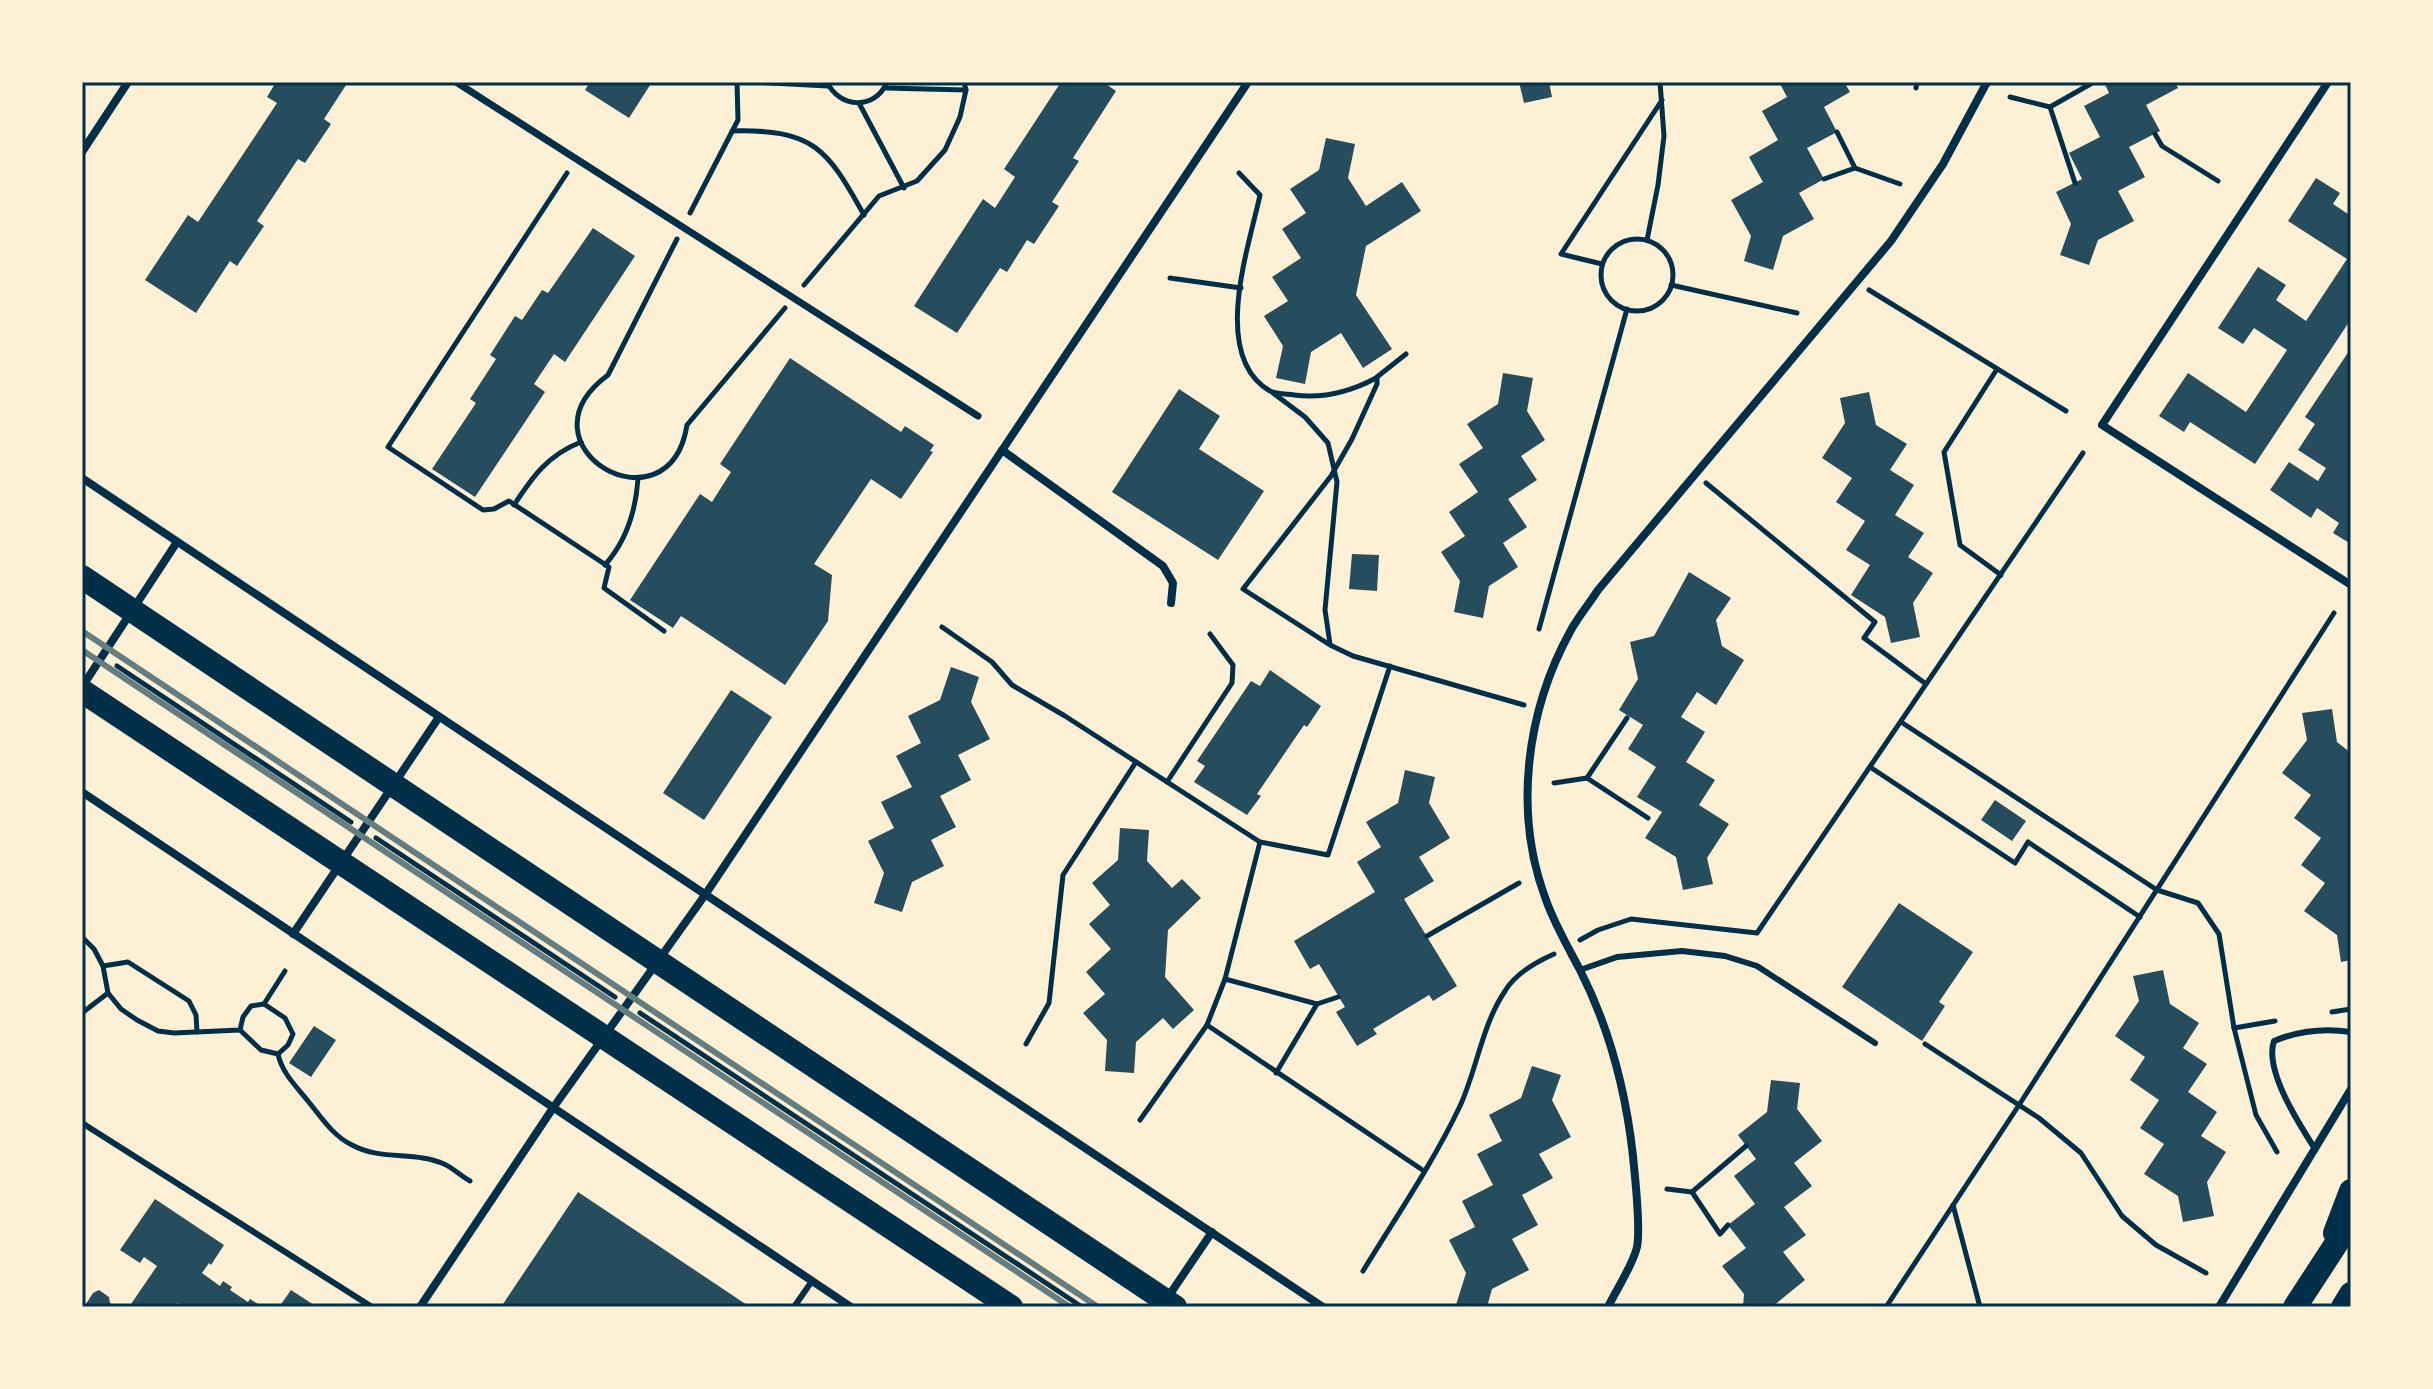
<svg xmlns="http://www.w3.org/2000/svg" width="2433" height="1389" font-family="'PT Sans Narrow',sans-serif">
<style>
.building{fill:#264d5e}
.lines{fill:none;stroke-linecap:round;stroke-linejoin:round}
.path{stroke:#003049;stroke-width:5}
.service{stroke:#003049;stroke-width:6}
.pedestrian{stroke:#003049;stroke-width:7}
.minor{stroke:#003049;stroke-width:8}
.motorway{stroke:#003049;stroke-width:24}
.rail{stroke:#657d81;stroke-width:6}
.neatline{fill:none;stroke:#003049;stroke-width:3}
</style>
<rect width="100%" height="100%" fill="#fdf0d5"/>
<g class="building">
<path d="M276 82H348L324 119 331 124 305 163 298 159 257 221 264 226 237 266 230 261 196 313 145 280 188 215 198 222 277 103 267 97Z"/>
<path d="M590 82H652L629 118 585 90Z"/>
<path d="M1061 82H1103L1116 91 1073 158 1079 161 1052 202 1059 206 1034 244 1027 240 1007 272 1000 268 957 333 914 306 983 199 995 208 1015 177 1004 169Z"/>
<path d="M1519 82H1549L1552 97 1524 103Z"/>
<path d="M1779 82H1844L1850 92 1824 107 1837 132 1807 148 1824 179 1799 193 1814 219 1783 236 1773 270 1744 261 1751 236 1731 200 1763 182 1749 157 1778 140 1762 111 1787 97Z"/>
<path d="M2104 82H2175L2178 88 2146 105 2160 131 2129 147 2145 177 2118 191 2134 221 2098 240 2089 265 2060 255 2071 224 2056 192 2082 179 2069 153 2100 137 2084 106 2109 93Z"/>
<path d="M1326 138 1355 144 1348 178 1366 206 1402 182 1421 211 1366 246 1356 295 1392 349 1363 368 1341 333 1311 352 1305 384 1276 378 1283 346 1264 316 1288 301 1272 277 1301 258 1282 229 1306 213 1290 189 1319 170Z"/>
<path d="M2316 178 2340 193 2333 204 2351 216V319L2255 464 2190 422 2184 432 2159 416 2188 373 2246 412 2287 350 2254 328 2243 344 2218 328 2258 267 2286 285 2276 300 2306 321 2347 259 2288 221Z"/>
<path d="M593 228 635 256 565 362 554 354 534 384 545 392 475 497 432 469 476 403 470 399 496 359 490 355 515 316 522 320 542 290 548 293Z"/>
<path d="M2351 348V544L2333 533 2339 523 2317 508 2311 518 2270 490 2289 462 2318 481 2326 468 2298 450 2315 424 2305 417Z"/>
<path d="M790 358 901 432 905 426 934 445 930 451 933 452 901 499 871 479 814 564 832 575 828 621 785 685 681 616 673 628 630 600 700 494 712 502 731 472 720 464Z"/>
<path d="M1503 373 1533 378 1527 411 1545 440 1521 456 1537 480 1508 499 1527 527 1503 543 1518 567 1489 586 1483 618 1454 612 1460 581 1441 552 1465 536 1449 512 1478 492 1459 464 1483 448 1467 424 1498 404Z"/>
<path d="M1179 389 1220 416 1199 449 1264 491 1218 560 1112 492Z"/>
<path d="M1869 392 1876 425 1907 444 1890 470 1914 485 1895 515 1924 533 1908 557 1933 573 1913 603 1920 637 1891 643 1885 617 1851 595 1870 565 1846 550 1865 521 1836 502 1852 478 1822 458 1845 423 1840 398Z"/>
<path d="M1352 554 1379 555 1377 591 1349 589Z"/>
<path d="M1689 572 1731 598 1716 620 1722 646 1744 660 1716 705 1697 692 1681 717 1705 732 1686 762 1715 780 1699 805 1729 824 1707 858 1713 884 1683 890 1676 857 1645 838 1662 812 1637 797 1656 767 1628 749 1643 725 1619 710 1638 679 1630 642 1654 636Z"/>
<path d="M951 667 979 677 971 702 990 739 958 755 971 780 940 796 956 827 931 840 944 866 912 882 902 912 874 903 884 873 868 841 894 828 881 802 912 787 896 756 921 743 908 716 940 700Z"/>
<path d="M1270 670 1321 706 1307 727 1304 725 1257 794 1261 796 1247 815 1194 782 1205 766 1197 761 1251 681 1260 686Z"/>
<path d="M731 690 772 717 704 820 663 793Z"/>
<path d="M2332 709 2337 742 2351 753V785L2349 788 2351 790V960L2341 962 2337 935 2304 911 2325 883 2301 865 2321 838 2294 818 2311 795 2282 773 2307 740 2302 713Z"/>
<path d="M1405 770 1435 777 1429 803 1450 838 1419 857 1434 881 1404 899 1457 986 1433 1001 1429 995 1373 1029 1377 1034 1357 1046 1336 1012 1345 1007 1319 964 1310 969 1294 941 1375 892 1357 862 1381 847 1366 822 1398 803Z"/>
<path d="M1995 800 2026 821 2012 841 1981 820Z"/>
<path d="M1120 828 1149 830 1147 861 1172 888 1182 879 1201 898 1168 930 1165 977 1194 1010 1173 1029 1163 1018 1136 1042 1134 1073 1105 1071 1107 1040 1083 1013 1105 994 1086 972 1111 949 1089 924 1110 905 1092 883 1118 860Z"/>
<path d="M1899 903 1973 952 1939 1002 1945 1006 1922 1041 1842 987Z"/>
<path d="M2163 970 2170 1004 2199 1023 2183 1048 2207 1064 2188 1092 2217 1112 2201 1136 2226 1152 2207 1182 2214 1216 2183 1222 2178 1196 2144 1174 2164 1144 2140 1128 2159 1100 2130 1080 2145 1057 2115 1036 2139 1001 2133 976Z"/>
<path d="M314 1026 336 1040 311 1077 289 1063Z"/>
<path d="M1532 1066 1561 1075 1552 1100 1571 1137 1539 1154 1553 1178 1522 1195 1538 1225 1512 1239 1529 1270 1492 1289 1487 1307H1462L1456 1305 1466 1273 1449 1240 1475 1227 1462 1201 1493 1185 1477 1154 1502 1141 1489 1115 1521 1098Z"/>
<path d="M1771 1080 1800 1083 1797 1109 1822 1141 1794 1163 1812 1186 1784 1207 1806 1235 1783 1252 1805 1280 1772 1307H1743L1744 1294 1722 1266 1746 1248 1728 1225 1755 1204 1734 1176 1756 1159 1738 1135 1767 1112Z"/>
<path d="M578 1192 596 1204 750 1307H501Z"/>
<path d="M155 1199 224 1245 211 1265 209 1263 202 1273 220 1286 223 1281 232 1287 230 1290 248 1302 250 1299 258 1304 256 1307H183L178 1303 175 1307H129L157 1266 144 1257 140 1263 120 1250Z"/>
<path d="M99 1290 109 1297 110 1303 116 1307H84L93 1293Z"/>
<path d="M291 1290 317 1307H279Z"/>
</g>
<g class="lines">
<g class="path">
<path d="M753 82 828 86"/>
<path d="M827 82C839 108 875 111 887 82"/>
<path d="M885 88 966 90"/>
<path d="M1916 88 1917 82"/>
<path d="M2010 97 2050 107 2094 82"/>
<path d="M859 103 904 188"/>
<path d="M2050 107 2075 183"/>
<path d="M732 131C813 129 827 148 864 215"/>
<path d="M1837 132 1855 168 1900 184"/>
<path d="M2155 134 2162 146 2218 181"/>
<path d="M567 173 388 447 483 510 494 509 509 501 609 567 604 588 664 631"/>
<path d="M1239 173 1260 195C1249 247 1210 356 1270 391 1276 394 1286 394 1294 395 1324 399 1350 392 1376 378"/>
<path d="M1824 179 1855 168"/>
<path d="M690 213 738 120 737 82"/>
<path d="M677 239 608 375C512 446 669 537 687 425L785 308"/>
<circle cx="1637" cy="275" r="36"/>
<path d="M1647 240 1658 185 1664 136 1660 82"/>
<path d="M1602 264 1561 254 1662 100"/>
<path d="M1170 278 1241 288"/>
<path d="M804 285 879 196 917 181 945 150 960 117 966 90 964 82"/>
<path d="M1671 285 1797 313"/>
<path d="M1869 290 2066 411"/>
<path d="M1406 354 1377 377V384L1352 439 1331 476 1243 589 1330 645 1353 656 1524 705"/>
<path d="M1997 369 1944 452 1960 545 2001 575"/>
<path d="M1273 393 1305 417 1328 443 1337 482 1325 610 1330 644"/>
<path d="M1706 483 1875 622 1864 638 1926 684"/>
<path d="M514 505C533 476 548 455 581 442"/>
<path d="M605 565C627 540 636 510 638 478"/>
<path d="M942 627 992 662 1012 685 1065 716 1260 842 1328 855 1390 666"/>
<path d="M1539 629 1627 309"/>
<path d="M117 666 351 822"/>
<path d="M1901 722 2157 890 2198 903 2219 934 2234 1028 2256 1115 2277 1152"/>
<path d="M1870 767 2015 863 2028 842 2140 917"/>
<path d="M1587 778 1627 718"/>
<path d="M1167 782 1232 683 1233 665 1210 634"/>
<path d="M1554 783 1587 778 1648 818"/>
<path d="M376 838 615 997"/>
<path d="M1260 842 1225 979 1207 1025 1424 1171"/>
<path d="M1427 936 1519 883"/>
<path d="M82 937 94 949 103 966 108 993 121 1009 137 1020 158 1031 174 1033 240 1030 243 1017 251 1006 264 1004 285 971"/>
<path d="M1580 940 1598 930 1631 919 1757 933 2083 453"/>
<path d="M103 966 128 962 189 1001 196 1015 197 1032"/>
<path d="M1225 979 1317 1004 1276 1073"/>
<path d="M1317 1004 1338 997"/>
<path d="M2332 1012 2351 1009"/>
<path d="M82 1013 108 993"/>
<path d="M640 1013 1082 1307"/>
<path d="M2234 1028 2275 1021"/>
<path d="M240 1030 261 1050 278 1054 288 1045 293 1034 285 1018 264 1004"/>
<path d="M1026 1044 1049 1003 1063 875 1136 762"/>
<path d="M1925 1044 2039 1118 2081 1153 2122 1216 2156 1245 2206 1273"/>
<path d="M278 1054C282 1073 296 1086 308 1101 321 1117 333 1136 352 1145 381 1161 415 1151 444 1164 453 1168 461 1176 470 1181"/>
<path d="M1140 1120 1207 1025"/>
<path d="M1667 1189 1692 1192 1746 1146"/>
<path d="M1692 1192 1720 1234 1728 1225"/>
<path d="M1953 1205 1980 1307"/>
<path d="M1363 1271C1396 1217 1433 1163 1460 1106 1477 1069 1482 1025 1505 991 1515 974 1536 962 1554 954"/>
<path d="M1886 1307 2019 1105 2334 613"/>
</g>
<g class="service">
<path d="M1580 970 1617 957 1682 951 1725 956 1757 966 1875 1043"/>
<path d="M82 1123 372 1307"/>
<path d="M2315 1149C2299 1124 2264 1070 2274 1041 2298 1031 2325 1028 2351 1032"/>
<path d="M794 1307 812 1281"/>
</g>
<path class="pedestrian" d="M456 82 978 416"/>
<g class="minor">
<path d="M2328 82 2102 425 2351 585"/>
<path d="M82 152 128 82"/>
<path d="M1002 450 1163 566 1173 583 1171 603"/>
<path d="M82 478 1323 1307"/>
<path d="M82 687 177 542"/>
<path d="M82 792 851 1307"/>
<path d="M293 934 439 717"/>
<path d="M1166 1300 1212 1232"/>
<path d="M420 1307 553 1108 705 895 1248 82"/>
<path d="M1608 1307C1616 1290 1633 1265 1637 1247 1641 1226 1635 1179 1633 1156 1626 1093 1609 1027 1580 970 1568 947 1555 925 1546 900 1513 813 1526 711 1571 630 1578 617 1589 604 1598 590L1891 241 1943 164 1987 82"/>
<path d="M2219 1307 2351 1089"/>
</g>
<g class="motorway">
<path d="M82 577 1175 1307"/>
<path d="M82 691 1011 1307"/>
<path d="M2335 1233 2351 1191"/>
<path d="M2295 1307 2351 1221"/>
<path d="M2343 1307 2351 1294"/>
</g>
<g class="rail">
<path d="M82 631 1098 1307"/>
<path d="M82 650 1070 1307"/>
</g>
</g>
<rect width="2433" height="1389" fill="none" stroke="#fdf0d5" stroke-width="168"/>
<rect x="84" y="84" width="2265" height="1221" class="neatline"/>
</svg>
